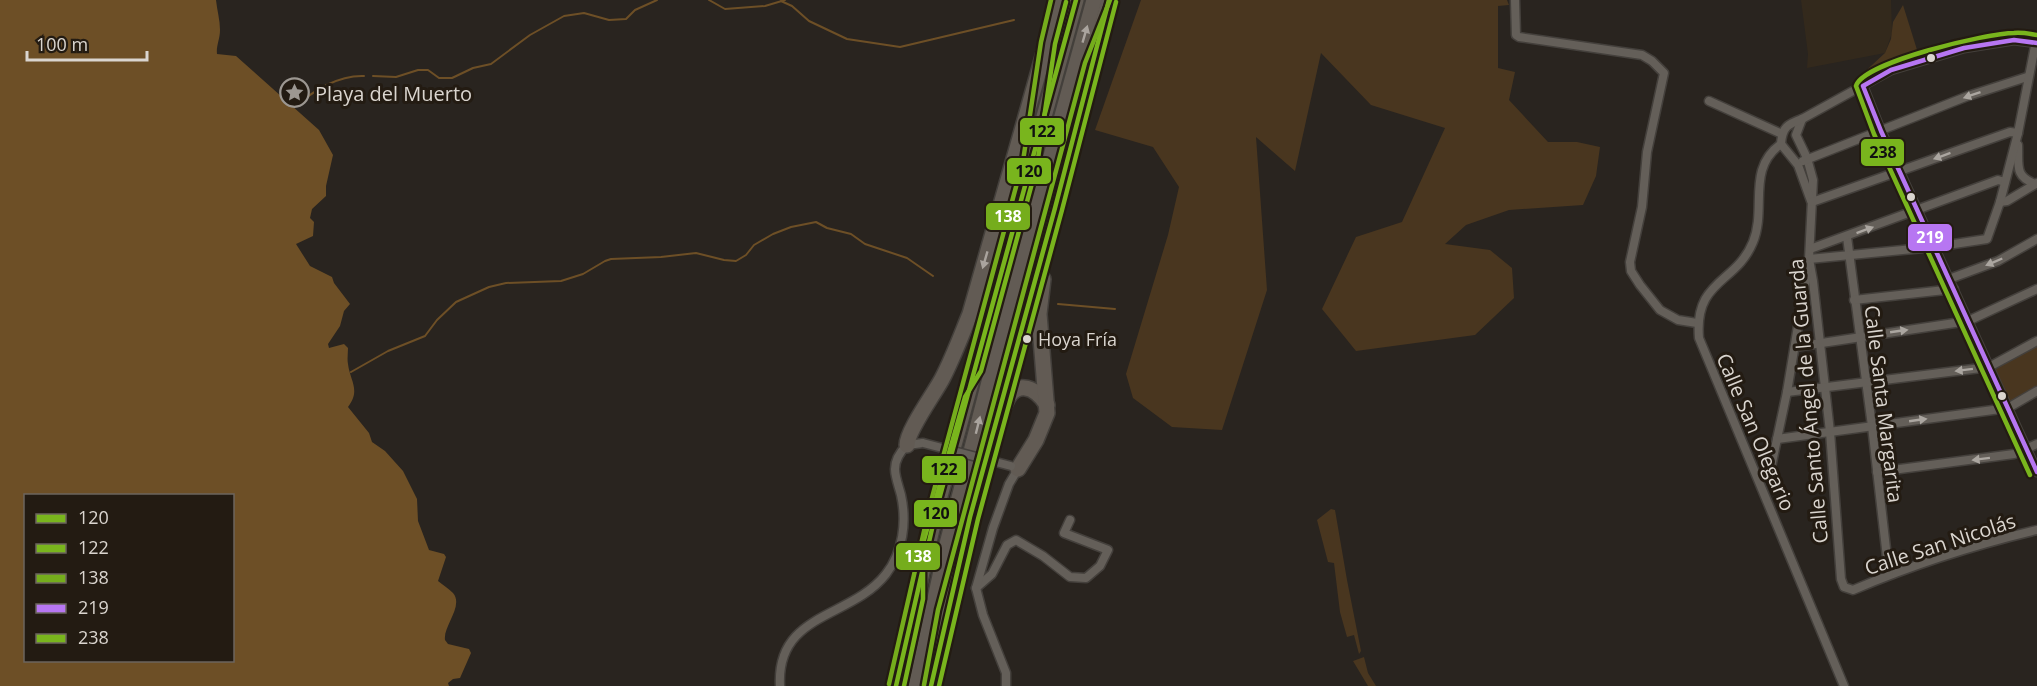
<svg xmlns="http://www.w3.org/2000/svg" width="2037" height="686" font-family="'Open Sans',sans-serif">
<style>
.built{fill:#33291c}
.green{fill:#49361f}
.water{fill:#6d4f26;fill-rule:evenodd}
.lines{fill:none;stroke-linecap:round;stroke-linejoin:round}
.stream{stroke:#6d4f26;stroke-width:2}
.street-casing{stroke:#44403c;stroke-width:11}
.highway-casing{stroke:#44403c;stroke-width:18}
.street{stroke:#645f59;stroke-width:8}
.highway{stroke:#625b54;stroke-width:15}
.street-bridge-casing{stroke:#44403c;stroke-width:11;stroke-linecap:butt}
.street-bridge{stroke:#645f59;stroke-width:8}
.bus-1-casing{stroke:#231b12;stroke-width:9}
.bus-2-casing{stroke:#231b12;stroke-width:9}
.bus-3-casing{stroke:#231b12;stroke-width:9}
.bus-4-casing{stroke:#231b12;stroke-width:9}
.bus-5-casing{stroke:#231b12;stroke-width:9}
.bus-1{stroke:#79b51d;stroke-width:4.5}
.bus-2{stroke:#79b51d;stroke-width:4.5}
.bus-3{stroke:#75ad1c;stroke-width:4.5}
.bus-4{stroke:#b776f2;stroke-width:4.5}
.bus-5{stroke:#79b51d;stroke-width:4.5}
.oneway{fill:#aaa49e}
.oneway2{fill:#aba6a0}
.bus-dot{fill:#dad5cf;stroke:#231b12;stroke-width:2}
.labels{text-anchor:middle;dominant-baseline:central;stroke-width:6;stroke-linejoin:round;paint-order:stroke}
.bus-label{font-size:18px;fill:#dad5cf;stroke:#231b12;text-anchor:start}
.poi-label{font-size:20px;fill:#dad5cf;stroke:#231b12;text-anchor:start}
.street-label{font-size:20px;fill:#dad5cf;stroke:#231b12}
.line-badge{stroke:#231b12;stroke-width:2}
.badge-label{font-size:16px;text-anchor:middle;font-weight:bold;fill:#fff}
.pale-badge-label{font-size:16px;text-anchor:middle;font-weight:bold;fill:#111}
</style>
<rect width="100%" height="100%" fill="#29241f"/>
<path class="built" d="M1801 0H1891L1892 33 1885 53 1807 68 1808 54Z"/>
<g class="green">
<path d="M1141 0H1507L1509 5 1498 6V68L1515 72 1509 100 1548 142H1577L1600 147 1596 176 1583 205 1509 210 1466 225 1445 244 1490 250 1512 268 1514 298 1475 335 1356 351 1322 309 1356 237 1402 222 1445 128 1371 105 1321 53 1295 171 1256 137 1267 290 1222 430 1172 427 1133 398 1126 374 1168 235 1179 187 1153 147 1095 130Z"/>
<path d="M1903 5 1918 53 1858 78 1885 53 1891 39 1893 22Z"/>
<path d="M2037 341V391L2008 408 1989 367Z"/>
<path d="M1331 509 1335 510 1347 580 1361 651 1359 654 1354 635 1347 637 1340 612 1334 563 1328 562 1317 520Z"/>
<path d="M1364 657 1368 673 1376 686H1368L1353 661Z"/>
</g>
<path class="water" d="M0 0H216C217 10 220 20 220 30 220 39 216 46 217 54L236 56 319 130 333 155 326 186V196L312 209 310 218 314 222 313 236 296 244 310 266 332 277 334 283 350 304 344 311 340 326 328 344 329 348 344 344 348 348C348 353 347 359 348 364 350 381 361 390 348 407L369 433 372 442 385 451 403 471 417 499 418 521 429 550 444 554 446 557 438 581C443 585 449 589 453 593 464 606 443 626 445 640L448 644 469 649 471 653 460 678 453 679 448 683 449 686H0ZM26 496H232V660H26Z"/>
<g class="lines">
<g class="stream">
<path d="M709 0 725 9 765 6 785 0"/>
<path d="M781 1 792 6 809 21 847 39 900 47 1014 20"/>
<path d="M373 76 396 77 418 70H428L439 78H452L473 68 491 64 530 35 564 16 584 13 609 20 626 19 635 10 657 0"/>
<path d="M294 106C315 91 337 75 364 76"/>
<path d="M1058 304 1115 309"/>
<path d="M351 372 388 351 425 336 437 320 456 302 489 287 506 283 561 281 583 274 605 261 611 259 661 257 696 253 724 260 736 261 746 255 754 245 773 234 791 227 816 222 827 228 851 234 865 244 907 258 933 276"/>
</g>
<defs>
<g id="street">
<path d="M1515 0 1516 35 1519 37 1642 55 1652 61 1664 73 1647 152 1642 207 1630 262 1631 271 1640 285 1660 310 1678 320 1697 323"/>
<path d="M1863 86 1881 131 2037 472"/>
<path d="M1709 101 1782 134"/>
<path d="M1802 119 1796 135 1807 158 1813 180 1809 259 1813 281 1830 432 1841 579 1844 587 1853 590C1912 565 1974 545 2037 530"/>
<path d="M1781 144C1746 169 1767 208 1753 242 1736 284 1694 279 1699 338L1844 686"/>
<path d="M2018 145C2019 165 2014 176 2035 184"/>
<path d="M1803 161 1968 96 2027 77"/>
<path d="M1811 201 1798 165 1781 144C1782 127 1788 124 1802 119L1891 70 1964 48 2014 40 2037 43"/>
<path d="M1812 202 2010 132 2018 133"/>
<path d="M2000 202 2007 201 2037 183"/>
<path d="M1847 237 1872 426 1889 575"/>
<path d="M1810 249 1998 180 2005 182"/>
<path d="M1809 259 1934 247 1987 239 2000 202 2018 133 2037 36"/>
<path d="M1949 279 1998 261 2037 239"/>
<path d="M1854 300 1954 289"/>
<path d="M1795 347 1968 321 2037 289"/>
<path d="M1787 392 1989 367 2037 341"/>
<path d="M1777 439 2008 408 2037 391"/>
<path d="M1770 472 1787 392 1808 266"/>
<path d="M1877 472 2014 454 2037 444"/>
<path d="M976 588 992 574 1007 545 1016 540 1043 556 1070 577 1086 578 1100 566 1108 550 1064 533 1070 520"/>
<path d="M780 686C776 612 851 619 886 574 903 552 907 522 901 495 899 487 895 477 895 469 895 459 901 451 907 445L923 443"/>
<path d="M1006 686V673L983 615 976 588 993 528 1009 484 1018 469 1015 468"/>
</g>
<g id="highway">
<path d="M1004 406C1014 379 1034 385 1047 405"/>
<path d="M907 445C907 431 934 394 942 379 953 358 961 336 970 314L1059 0"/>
<path d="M1018 469 1036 440 1047 413 1039 314 1043 279"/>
<path d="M896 686 937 507 1076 0"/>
<path d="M916 686 946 548 995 359 1094 0"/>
<path d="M931 686C961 534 1007 387 1047 238 1069 159 1088 79 1109 0"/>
</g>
</defs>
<use href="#street" class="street-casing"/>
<use href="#highway" class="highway-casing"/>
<use href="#street" class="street"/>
<use href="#highway" class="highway"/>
<defs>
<path id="street-bridge" d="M923 443 1011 466"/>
</defs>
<use href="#street-bridge" class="street-bridge-casing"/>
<use href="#street-bridge" class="street-bridge"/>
<defs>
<g id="bus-1">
<path d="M896 686 937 507 1076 0"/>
<path d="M931 686 970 517 1055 208 1109 0"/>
</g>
<g id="bus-2">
<path d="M904 686 923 599V564L924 540 965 397 981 371 1037 165 1055 44 1066 2"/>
<path d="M939 686 978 519 1062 210 1116 2"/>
</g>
<g id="bus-3">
<path d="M889 684 930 505 1023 161 1041 42 1051 0"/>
<path d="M924 685 938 610 1085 63 1110 0"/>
</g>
<path id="bus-4" d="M2037 43 2014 40 1964 48 1891 70 1863 86 1881 131 2037 472"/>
<path id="bus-5" d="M2030 475 1874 134 1856 86C1863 62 1988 33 2014 33 2022 32 2030 34 2037 35"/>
</defs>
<use href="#bus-1" class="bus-1-casing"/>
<use href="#bus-2" class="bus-2-casing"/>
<use href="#bus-3" class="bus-3-casing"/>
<use href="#bus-4" class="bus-4-casing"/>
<use href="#bus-5" class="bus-5-casing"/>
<use href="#bus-1" class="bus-1"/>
<use href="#bus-2" class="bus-2"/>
<use href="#bus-3" class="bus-3"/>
<use href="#bus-4" class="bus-4"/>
<use href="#bus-5" class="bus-5"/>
</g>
<defs><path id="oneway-solid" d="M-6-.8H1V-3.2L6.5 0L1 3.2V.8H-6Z" transform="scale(1.5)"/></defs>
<g class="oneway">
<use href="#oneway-solid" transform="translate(1085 34) rotate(-74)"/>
<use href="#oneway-solid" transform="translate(985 260) rotate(106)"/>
<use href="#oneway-solid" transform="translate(978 425) rotate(-76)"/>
</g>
<g class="oneway2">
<use href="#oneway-solid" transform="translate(1972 95) rotate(161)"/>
<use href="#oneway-solid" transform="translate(1942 156) rotate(160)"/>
<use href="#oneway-solid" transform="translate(1865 230) rotate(-20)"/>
<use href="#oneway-solid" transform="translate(1994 262) rotate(157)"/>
<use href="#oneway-solid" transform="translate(1899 331) rotate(-8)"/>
<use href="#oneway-solid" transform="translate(1964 370) rotate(173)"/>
<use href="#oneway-solid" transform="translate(1918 420) rotate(-8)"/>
<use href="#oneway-solid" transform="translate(1981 459) rotate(173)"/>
</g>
<defs>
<symbol id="sight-ring" viewBox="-11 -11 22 22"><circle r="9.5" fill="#231b12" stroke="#9c9791" stroke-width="1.5"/><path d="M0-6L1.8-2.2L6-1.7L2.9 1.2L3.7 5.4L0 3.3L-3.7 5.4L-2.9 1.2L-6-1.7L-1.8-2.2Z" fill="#9c9791"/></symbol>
</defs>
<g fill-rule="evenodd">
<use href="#sight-ring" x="278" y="76" width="33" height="33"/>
</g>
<g class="bus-dot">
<circle cx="1931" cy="58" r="5"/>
<circle cx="1911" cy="197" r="5"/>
<circle cx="1027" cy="339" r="5"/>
<circle cx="2002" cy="396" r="5"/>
</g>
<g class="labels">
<g class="bus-label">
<text x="1038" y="339">Hoya Fría</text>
</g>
<g class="poi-label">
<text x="315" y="93">Playa del Muerto</text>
</g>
<g class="street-label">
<text transform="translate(1808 401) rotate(-95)">Calle Santo Ángel de la Guarda</text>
<text transform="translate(1884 404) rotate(83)">Calle Santa Margarita</text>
<text transform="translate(1756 432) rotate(67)">Calle San Olegario</text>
<text transform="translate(1940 544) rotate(-18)">Calle San Nicolás</text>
</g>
</g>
<g class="line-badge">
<rect x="1019" y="117" width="46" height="29" rx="6" fill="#79b51d"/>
<rect x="1860" y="138" width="45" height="29" rx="6" fill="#79b51d"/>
<rect x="1006" y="157" width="46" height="28" rx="6" fill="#79b51d"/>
<rect x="985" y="202" width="46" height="29" rx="6" fill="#75ad1c"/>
<rect x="1907" y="223" width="46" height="29" rx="6" fill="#b776f2"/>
<rect x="921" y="455" width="46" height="29" rx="6" fill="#79b51d"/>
<rect x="913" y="499" width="45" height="29" rx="6" fill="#79b51d"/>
<rect x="895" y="542" width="46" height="29" rx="6" fill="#75ad1c"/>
</g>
<g class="badge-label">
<text x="1008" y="222">138</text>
<text x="1930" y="243">219</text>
<text x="918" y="562">138</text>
</g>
<g class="pale-badge-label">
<text x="1042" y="137">122</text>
<text x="1883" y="158">238</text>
<text x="1029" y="177">120</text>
<text x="944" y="475">122</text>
<text x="936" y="519">120</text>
</g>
<rect x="24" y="494" width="210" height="168" fill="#231b12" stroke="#6c655e" stroke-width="1.5"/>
<rect x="36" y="514" width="30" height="9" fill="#79b51d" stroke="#6c655e" stroke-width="1.5"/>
<text x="78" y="524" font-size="18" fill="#dad5cf">120</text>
<rect x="36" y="544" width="30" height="9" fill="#79b51d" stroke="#6c655e" stroke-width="1.5"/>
<text x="78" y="554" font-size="18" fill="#dad5cf">122</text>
<rect x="36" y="574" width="30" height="9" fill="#75ad1c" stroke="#6c655e" stroke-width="1.5"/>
<text x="78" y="584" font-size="18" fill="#dad5cf">138</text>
<rect x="36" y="604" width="30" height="9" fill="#b776f2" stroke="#6c655e" stroke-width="1.5"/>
<text x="78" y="614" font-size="18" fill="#dad5cf">219</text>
<rect x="36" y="634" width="30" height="9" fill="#79b51d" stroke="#6c655e" stroke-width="1.5"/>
<text x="78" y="644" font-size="18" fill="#dad5cf">238</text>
<path d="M27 51v9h120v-9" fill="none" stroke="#dad5cf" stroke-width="3"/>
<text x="36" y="51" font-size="18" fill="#dad5cf" stroke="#231b12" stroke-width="4.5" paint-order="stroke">100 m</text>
</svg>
